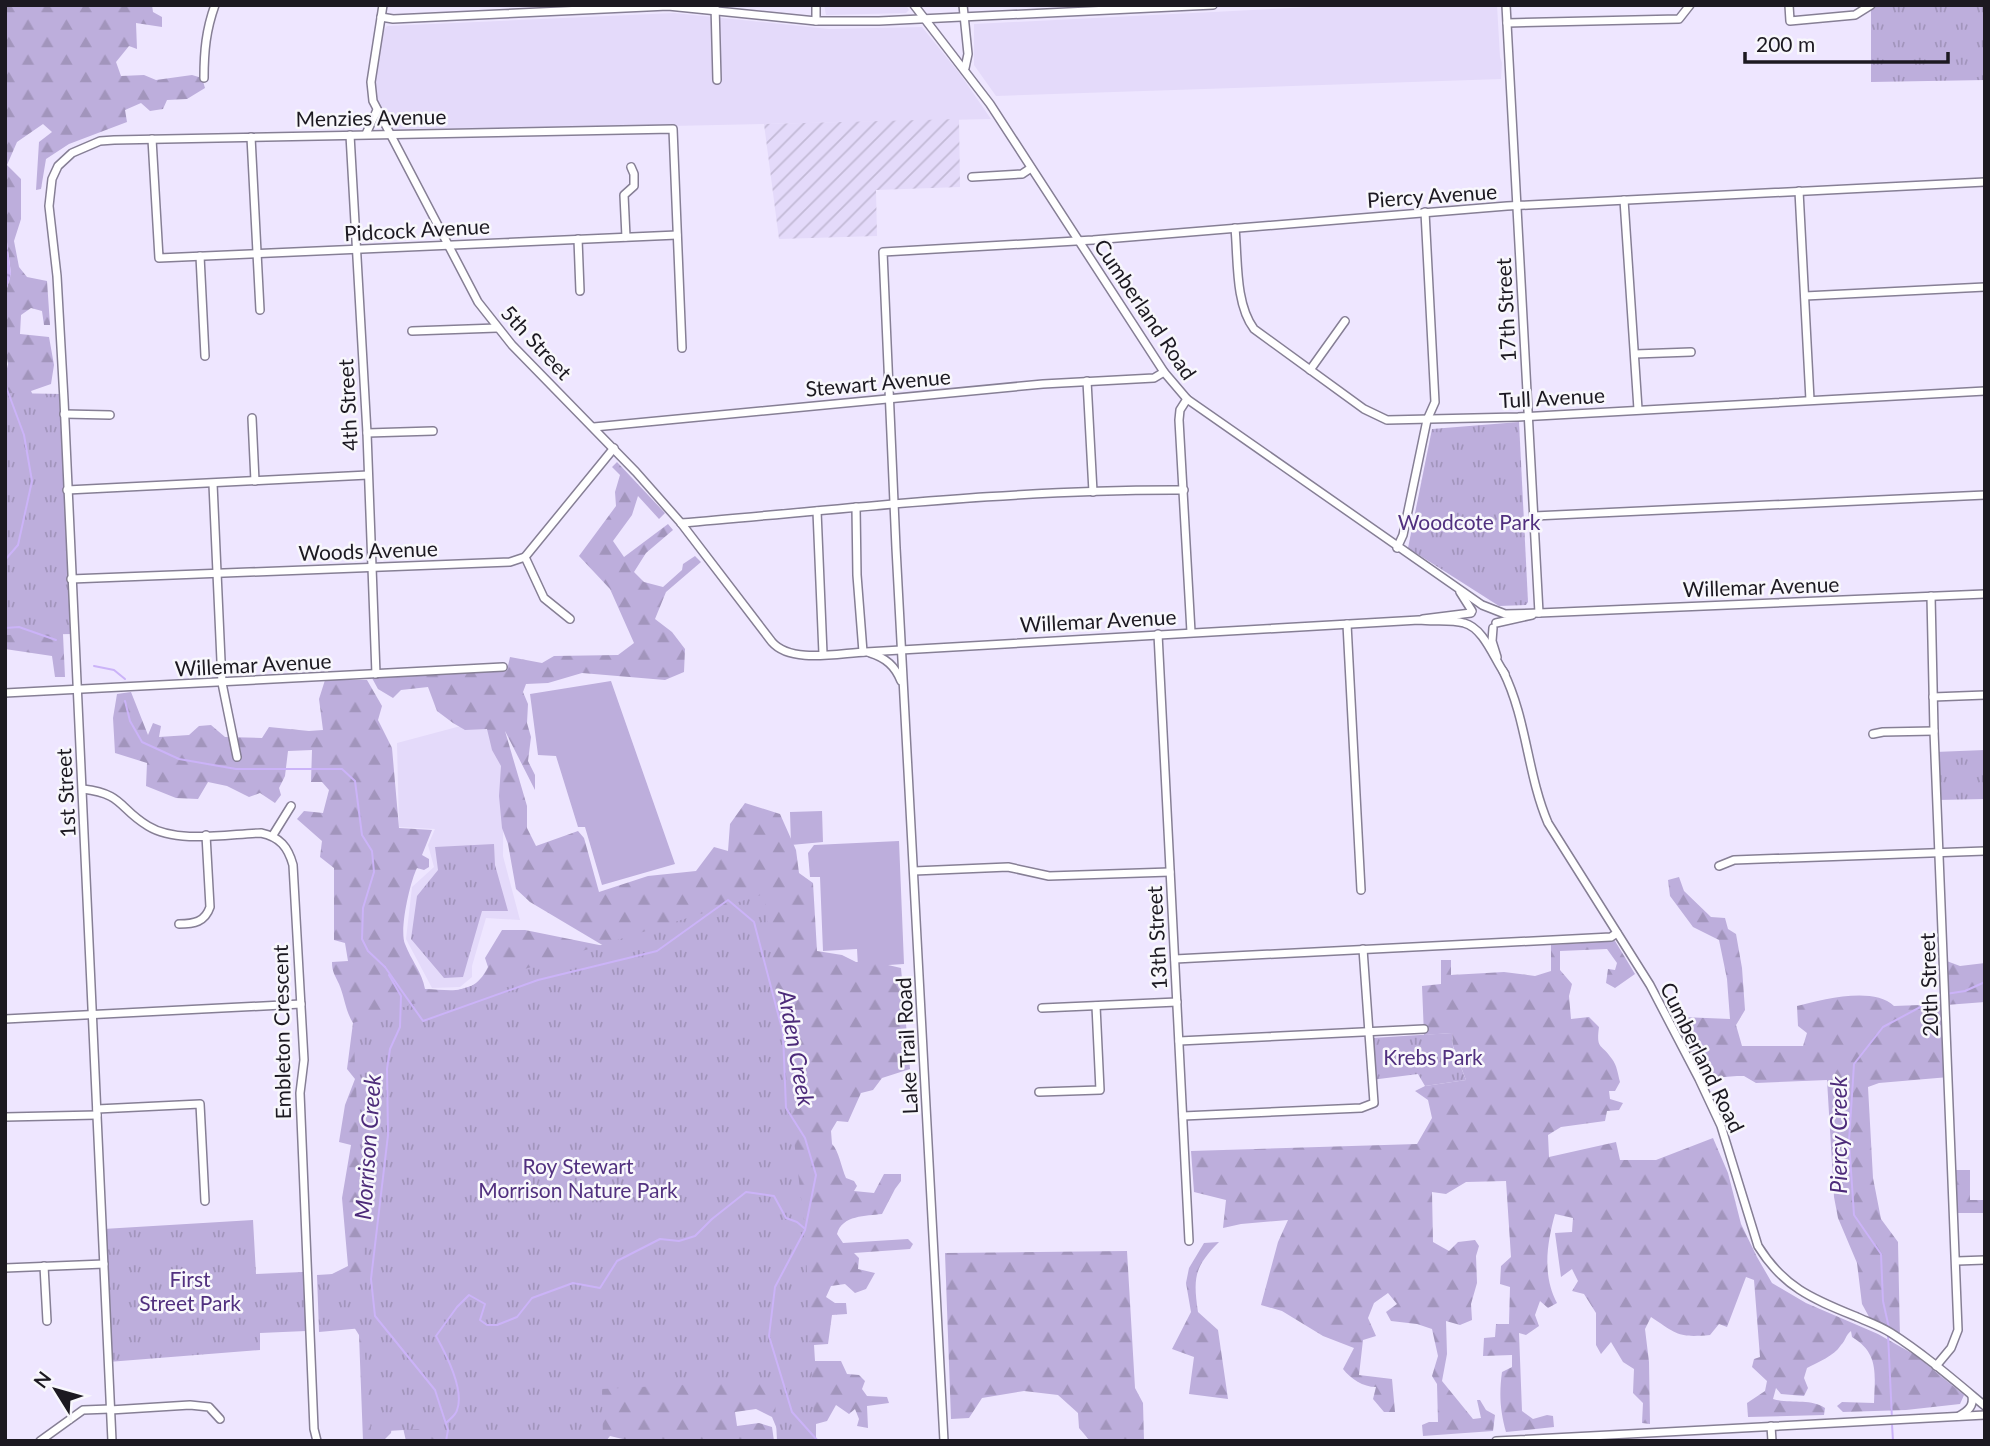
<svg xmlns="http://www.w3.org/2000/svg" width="1990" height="1446" font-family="Lato,sans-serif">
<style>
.built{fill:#e4dafa}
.industrial{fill:url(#industrial-furrows)}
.grass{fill:#bdaedc}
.forest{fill:url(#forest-firs)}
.park{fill:url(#park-tufts)}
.water{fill:url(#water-ripples)}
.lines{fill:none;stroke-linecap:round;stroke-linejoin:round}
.stream{stroke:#cbb3f8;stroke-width:2}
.minor-casing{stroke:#867f95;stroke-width:10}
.minor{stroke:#fff;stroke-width:7}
.labels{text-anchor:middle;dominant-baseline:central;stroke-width:5;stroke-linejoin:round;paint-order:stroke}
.street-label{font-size:21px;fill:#1c1921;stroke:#f8f7fc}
.park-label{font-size:21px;fill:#51307f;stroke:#f8f7fc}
.water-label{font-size:23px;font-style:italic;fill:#4c2a79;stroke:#f8f7fc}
</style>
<defs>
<pattern id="industrial-furrows" width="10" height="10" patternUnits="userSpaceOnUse" patternTransform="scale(1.75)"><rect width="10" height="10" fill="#e4dafa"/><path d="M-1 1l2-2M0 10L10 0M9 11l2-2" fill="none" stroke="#c3bad6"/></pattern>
<pattern id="forest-firs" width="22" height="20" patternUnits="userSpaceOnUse" patternTransform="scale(1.75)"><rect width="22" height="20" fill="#bdaedc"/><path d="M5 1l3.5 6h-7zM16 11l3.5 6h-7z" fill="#a295bc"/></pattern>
<pattern id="park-tufts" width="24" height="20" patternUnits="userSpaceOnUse" patternTransform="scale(1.75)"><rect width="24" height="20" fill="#bdaedc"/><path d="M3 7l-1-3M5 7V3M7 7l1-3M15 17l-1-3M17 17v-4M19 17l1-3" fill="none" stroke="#a295bc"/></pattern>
<pattern id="water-ripples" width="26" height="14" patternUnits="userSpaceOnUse" patternTransform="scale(1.75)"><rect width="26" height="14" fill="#cbb3f8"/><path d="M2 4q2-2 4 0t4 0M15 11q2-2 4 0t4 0" fill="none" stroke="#ae99d4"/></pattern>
</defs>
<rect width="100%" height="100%" fill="#eee6ff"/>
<g class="built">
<path d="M824 5H906L909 10 906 13 826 15Z"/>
<path d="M1351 5H1497L1500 57 1502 63 1501 79 996 96 974 65V24Z"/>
<path d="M674 13 829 29 922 27 960 74 991 119 400 132 393 129 377 100 375 80 382 33 387 26Z"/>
<path d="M504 725 503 856 520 920 486 918 472 966V977L460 987 432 988 406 939 412 887 434 867 428 845 435 829 399 827 397 743 457 727Z"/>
</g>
<path class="industrial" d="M959 119 960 187 876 190 877 236 779 239 764 124Z"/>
<g class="grass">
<path d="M611 681 675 864 602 885 585 827H578L556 756 538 755 530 694Z"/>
<path d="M822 811 823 842 791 845 790 812Z"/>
<path d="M899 841 904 964 858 967 857 949 823 951 820 877H810L808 853 814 845Z"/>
</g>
<g class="forest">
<path d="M5 5H152L153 12 162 17V27L136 23 137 49 129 46 116 62 121 76 144 75 156 80 192 75 202 78 205 88 187 99 167 100 163 109 150 111 141 103 125 110 127 122 69 144 46 159 41 189 36 190 39 142 52 132 43 124 17 142 7 165 21 179V219L14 241 19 267 27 277 47 281 50 325H44L42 311 31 308 21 315 20 334 49 337 54 365 51 384 31 391 40 410 58 528 65 677H55L52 656 5 649V378L8 364 5 348V295L11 274 5 226Z"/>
<path d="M617 462 665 513 659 519 638 496 632 515 613 541 624 557 668 524 673 530 646 553 634 572 644 582 663 587 682 570 683 564 695 556 701 562 666 592 655 619 672 632 685 649 684 672 665 680 582 673 548 683 526 684 523 692 528 704 527 723 531 737 528 761 535 775V790L505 731 527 806V828L536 846 578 831 584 838 599 892 648 876 696 871 714 847 728 851 730 824 745 803 780 814 796 850 799 873 813 883 817 951 842 955 856 962H875L901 968 910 1069 882 1078 873 1090 861 1093 848 1122 837 1121 831 1131 832 1144C839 1151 841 1167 846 1178L854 1181 857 1186 854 1191 874 1193 884 1174H901V1181L895 1189 882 1214C866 1216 842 1215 837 1234L843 1243 908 1239 913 1244 910 1249 854 1253 859 1258 858 1269 875 1273 866 1289 855 1293 845 1284 831 1286 826 1297 835 1303H846L847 1314 832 1315 828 1344 814 1345 815 1361H841L847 1374 859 1375 865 1381 862 1389 867 1396 887 1397 889 1403 867 1406 868 1428 857 1426 859 1419 855 1409 849 1414 836 1405 827 1421 816 1424V1439L835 1441H782L772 1417 756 1409 735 1412 737 1426 759 1423 772 1427 774 1441H631L610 1436 606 1441H406L401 1419 393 1418 391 1433 383 1441H363L359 1335 347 1316 330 1275 348 1266 342 1198 351 1145 339 1142 345 1105 355 1079 347 1069 353 1023C345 1010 345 998 339 984 335 975 332 972 332 962L348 961 345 943 334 940V868L320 857 322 841 297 819 304 811 323 813 329 790 322 782H311L312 750 288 751 285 776 279 788 281 795 275 803 260 793 249 797 227 786 208 782 198 799 176 798 146 786 147 763 115 753 113 718 117 694 131 692 148 735 153 723 161 726 159 737 189 735 199 726 211 725 225 737 262 738 269 727 309 731 323 730 319 699 325 680H367L382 706 378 720 392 748 399 828 432 830 422 855 429 859V867L424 870 417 868C410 882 399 930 405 944 411 960 422 972 425 989 453 990 474 996 488 967L485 958 502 930H525L604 946 530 902 516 889 508 844 502 828 499 796 501 766 492 750 487 729 465 730 453 723 437 711 428 687 401 690 393 698 378 689 372 678 507 670 510 657 542 663 554 656 618 655 634 643 610 589 579 556 616 506 615 492 620 475 612 467Z"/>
<path d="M1679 877 1684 891 1711 917 1725 918 1728 929 1736 934 1742 968 1745 1010 1736 1025 1742 1046H1803L1807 1033 1798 1026 1797 1006C1822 1000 1873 986 1894 1006L1946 1004 1944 960 1960 966 1985 963V1002L1946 1005 1949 1077 1879 1083 1868 1087 1873 1178 1881 1219 1898 1242 1900 1339 1873 1324 1862 1304 1857 1263 1838 1218 1834 1197 1827 1080 1756 1083 1744 1076H1737L1699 1079 1671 1025 1682 1017 1730 1019 1727 979 1719 940 1693 927 1670 896 1668 880Z"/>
<path d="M1615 941 1635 974 1615 988 1606 983 1608 969 1615 970 1617 963 1607 949 1560 951V970L1572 984 1569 996 1571 1019 1589 1017 1599 1027C1596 1050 1601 1043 1612 1059 1617 1065 1618 1075 1620 1082L1615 1091H1609L1610 1099 1623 1103 1619 1110 1607 1111 1605 1121 1561 1127 1548 1135 1549 1157 1616 1142 1620 1160H1656L1713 1138 1728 1173 1741 1224 1757 1257 1772 1283 1806 1303 1878 1334 1915 1355 1964 1395 1960 1404 1906 1410 1843 1412 1837 1406 1842 1402 1874 1403C1875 1374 1879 1353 1852 1337L1851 1331C1845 1336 1846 1340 1841 1345 1834 1356 1818 1362 1807 1368L1804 1378 1808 1388 1804 1396 1781 1394 1776 1388 1773 1399C1789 1404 1811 1398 1825 1408L1824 1415 1748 1417 1747 1403 1765 1391 1767 1381 1752 1367 1754 1359 1760 1357 1754 1280 1746 1277 1727 1327 1719 1324 1710 1335C1677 1338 1677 1334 1651 1317L1645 1329 1649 1362 1650 1424 1642 1423 1643 1403 1633 1393 1634 1369 1623 1362 1611 1342 1601 1354 1596 1345V1313L1584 1294 1572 1291 1578 1281 1572 1269 1561 1277 1555 1233 1572 1232 1573 1218 1555 1214C1547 1243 1542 1275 1557 1303L1548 1308 1540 1301 1535 1315 1539 1326 1526 1335 1519 1333 1522 1411 1533 1419 1547 1415 1553 1416 1554 1427 1506 1432C1500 1410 1499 1394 1502 1372L1512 1367V1355L1483 1356 1484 1338 1495 1337 1496 1324H1509L1510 1287 1500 1284 1501 1266 1511 1257 1506 1181 1466 1182 1446 1194 1432 1192 1433 1242 1449 1251 1458 1242 1475 1240 1479 1246 1476 1256 1477 1283 1471 1304 1472 1320 1460 1325 1446 1321 1447 1354 1442 1381 1473 1419 1481 1418 1477 1400H1480L1486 1410 1495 1415 1493 1431 1423 1436 1422 1425 1429 1422H1438L1437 1384 1432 1376 1438 1356 1432 1329 1417 1324 1391 1321 1386 1312 1397 1304 1388 1293 1374 1303 1368 1318 1376 1336 1363 1340 1359 1375 1392 1379 1395 1412H1384L1373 1399 1376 1387C1363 1387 1351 1379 1343 1369L1354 1348 1323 1336 1282 1311 1261 1305 1278 1242 1288 1220 1241 1224 1223 1228 1226 1200 1194 1192 1191 1151 1417 1144 1432 1118 1428 1100 1415 1091 1425 1086 1466 1080 1453 1046 1452 1033 1424 1035 1422 986 1441 984V960H1451V975L1504 972 1535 976 1551 971V945Z"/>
<path d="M1953 1170H1970V1200H1985V1213H1955Z"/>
<path d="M1219 1242C1194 1267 1193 1278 1198 1312L1218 1330 1228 1399 1189 1394 1194 1357 1172 1349 1191 1312 1186 1283 1189 1268 1204 1243Z"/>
<path d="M1127 1251 1135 1388 1143 1403 1144 1441H1090L1079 1428 1078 1413 1058 1395 1024 1391 982 1398 969 1418 951 1419 945 1253Z"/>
</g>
<g class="park">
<path d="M1871 5H1985V80L1871 82Z"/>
<path d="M5 393 63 394 74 634 5 635Z"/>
<path d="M1519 422 1528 602 1526 605 1499 606 1408 548 1432 429Z"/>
<path d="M1985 750V799L1937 800 1935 752Z"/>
<path d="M494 844 495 865 508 911H482L463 977 444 978 411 939 417 896 438 870 435 847Z"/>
<path d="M764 894 805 1230 815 1441H777L774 1380 602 1389 603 1441H439L420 1429 371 1432 363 1328 319 1332 317 1275 365 1272 353 1023Z"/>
<path d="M1452 1033 1453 1047 1466 1080 1425 1086 1418 1074 1371 1080 1372 1038Z"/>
<path d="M253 1220 256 1274 303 1272 306 1331 260 1333V1350L108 1362 103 1229Z"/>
</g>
<path class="water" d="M5 226 11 274 5 295Z"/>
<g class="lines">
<g class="stream">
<path d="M5 384 24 435 32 481 18 545 5 560"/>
<path d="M5 628 19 627 56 640"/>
<path d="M94 666 114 670 125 679"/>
<path d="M125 701 130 721 142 742 179 759 236 769H342L355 781 362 835 372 851 374 872 363 908 362 939 368 951 385 967"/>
<path d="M385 967 423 1021 538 980 657 951 728 900 754 922 783 1033 786 1108 805 1138 816 1175 805 1230 775 1287 769 1336 792 1412 818 1441"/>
<path d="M389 975 401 996 400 1027 390 1049 387 1069 388 1135 371 1279 375 1316 435 1390 448 1430 446 1441"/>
<path d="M1946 994 1965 991 1985 982"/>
<path d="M1889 1328 1883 1301 1881 1254 1854 1215 1849 1141 1854 1064 1883 1027 1941 996"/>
<path d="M1888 1334 1892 1419"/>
<path d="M446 1423C450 1419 456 1415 457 1410 465 1390 446 1354 436 1336L457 1307 469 1295 485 1304 480 1320 487 1325H497L517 1317 532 1298 573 1283 600 1288 617 1261 660 1239 679 1241 695 1236 712 1219 746 1192 774 1196 786 1218 797 1222 804 1228"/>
<path d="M1892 1424 1893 1441"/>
</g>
<defs>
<g id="minor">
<path d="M383 5 371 82 373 101 478 302 512 345 636 472 681 523 772 642C791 664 839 653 866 652L1419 620C1433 622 1450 619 1464 623 1484 628 1494 659 1505 674"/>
<path d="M715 5 717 80"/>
<path d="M816 5V21"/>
<path d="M914 5 990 104 1164 372 1187 399 1482 605 1505 614 1539 613 1985 594"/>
<path d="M963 5 968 54 965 68"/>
<path d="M1506 5 1539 613"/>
<path d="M1789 5 1790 21 1855 15 1871 5"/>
<path d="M381 17 393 19 668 6 816 21H879L1213 5"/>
<path d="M1507 23 1679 19 1690 5"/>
<path d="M204 78C204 51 206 30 215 5"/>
<path d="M366 134 377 110"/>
<path d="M350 135 367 433 376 674"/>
<path d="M251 137 260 310"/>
<path d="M152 139 159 258 677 235"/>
<path d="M972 177 1022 174 1031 168"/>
<path d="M1799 191 1810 400"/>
<path d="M1624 200 1638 409"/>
<path d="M1235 228C1238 259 1235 304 1254 329L1364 409 1387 420 1518 417 1985 391"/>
<path d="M626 237 624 195 634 186V174L631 167"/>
<path d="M578 239 580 291"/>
<path d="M200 256 205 356"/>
<path d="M1805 296 1985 287"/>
<path d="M412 331 497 328"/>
<path d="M1635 354 1691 352"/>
<path d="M1310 370 1345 321"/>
<path d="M1087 381 1093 492"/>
<path d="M1187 399 1180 410 1179 420 1191 632"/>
<path d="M64 414 110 415"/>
<path d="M252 418 255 481"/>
<path d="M594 427 1043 384 1154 378 1164 372"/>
<path d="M367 433 433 431"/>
<path d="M213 484 222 683 237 757"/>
<path d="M67 490 368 475"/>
<path d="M856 507 857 575 863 652"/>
<path d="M817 511 823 654"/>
<path d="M1534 516 1985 495"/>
<path d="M681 523C848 509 1016 489 1184 490"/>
<path d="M1397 548 1403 535 1427 420 1435 402 1425 212"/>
<path d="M525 557 544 598 570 619"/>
<path d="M71 579 510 562 525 557 614 448"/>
<path d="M1460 592 1472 611"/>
<path d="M1931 596 1934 731 1958 1330 1951 1348 1936 1366"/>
<path d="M1423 619 1471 613"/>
<path d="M1496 623 1532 615"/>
<path d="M1347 624 1361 890"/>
<path d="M1493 628 1492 641 1497 657"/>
<path d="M1158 634 1189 1241"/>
<path d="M870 653C886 658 895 666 901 681"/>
<path d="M1503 671C1527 719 1527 774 1548 823L1650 985 1699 1079 1721 1126 1758 1246C1784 1288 1813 1299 1857 1317 1868 1322 1880 1326 1891 1333 1924 1354 1955 1381 1985 1406"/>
<path d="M5 693 503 667"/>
<path d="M1933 697 1985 695"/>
<path d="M1873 734 1883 732 1934 731"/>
<path d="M83 789C124 794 118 808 148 826 177 844 228 834 261 833 280 837 288 847 293 865L304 1060 300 1093 314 1429 317 1441"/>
<path d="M273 835 291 806"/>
<path d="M1719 866 1734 860 1985 851"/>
<path d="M914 871 1008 867 1049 876 1170 872"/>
<path d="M179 924C194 924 205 922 210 907L206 835"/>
<path d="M1175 959 1611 937 1617 933"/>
<path d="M1042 1008 1177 1002"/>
<path d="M5 1019 301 1004"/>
<path d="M1179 1041 1424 1029"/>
<path d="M1039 1092 1100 1090 1096 1006"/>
<path d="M97 1109 200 1104 205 1201"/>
<path d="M1183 1116 1361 1108 1374 1103 1363 949"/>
<path d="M5 1117 97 1115"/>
<path d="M1957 1261 1985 1260"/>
<path d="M44 1266 47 1321"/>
<path d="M5 1268 104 1264"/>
<path d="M110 1410 190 1405 209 1407 220 1419"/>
<path d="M1959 1416C1968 1411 1974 1406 1972 1396"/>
<path d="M1771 1426 1772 1441"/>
<path d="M40 1441 83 1410 110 1409"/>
<path d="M112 1441 64 400 57 276 49 206 52 179 58 166 72 153 100 141 114 140 673 129 682 348"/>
<path d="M944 1441 896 548 883 252 1093 240 1507 206 1985 182"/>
<path d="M1496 1441 1985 1415"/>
</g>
</defs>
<use href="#minor" class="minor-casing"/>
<use href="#minor" class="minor"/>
</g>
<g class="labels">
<g class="street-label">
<text transform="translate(371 117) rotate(-1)">Menzies Avenue</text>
<text transform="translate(1432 195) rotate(-4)">Piercy Avenue</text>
<text transform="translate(417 229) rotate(-3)">Pidcock Avenue</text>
<text transform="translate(1146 309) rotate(56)">Cumberland Road</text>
<text transform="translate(1505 310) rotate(-93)">17th Street</text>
<text transform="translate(537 342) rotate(47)">5th Street</text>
<text transform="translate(878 382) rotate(-5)">Stewart Avenue</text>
<text transform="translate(1552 397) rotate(-3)">Tull Avenue</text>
<text transform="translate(347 405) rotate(-93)">4th Street</text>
<text transform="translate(368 550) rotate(-2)">Woods Avenue</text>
<text transform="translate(1761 586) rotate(-2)">Willemar Avenue</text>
<text transform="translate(1098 620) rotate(-3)">Willemar Avenue</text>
<text transform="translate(253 664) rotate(-3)">Willemar Avenue</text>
<text transform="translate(65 793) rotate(-93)">1st Street</text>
<text transform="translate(1156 938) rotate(-93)">13th Street</text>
<text transform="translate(1928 985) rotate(-92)">20th Street</text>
<text transform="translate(281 1032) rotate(-91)">Embleton Crescent</text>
<text transform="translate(906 1046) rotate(-93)">Lake Trail Road</text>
<text transform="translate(1703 1057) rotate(64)">Cumberland Road</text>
</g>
<g class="park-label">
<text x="1469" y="521">Woodcote Park</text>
<text x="1433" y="1056">Krebs Park</text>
<text x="578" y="1165">Roy Stewart<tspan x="578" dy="24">Morrison Nature Park</tspan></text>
<text x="190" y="1278">First<tspan x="190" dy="24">Street Park</tspan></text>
</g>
<g class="water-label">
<text transform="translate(797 1048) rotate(80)">Arden Creek</text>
<text transform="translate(1838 1135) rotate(-90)">Piercy Creek</text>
<text transform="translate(367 1147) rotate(-86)">Morrison Creek</text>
</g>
</g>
<rect width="1990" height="1446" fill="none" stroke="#1c1921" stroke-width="14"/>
<g transform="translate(56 1390) rotate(307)" stroke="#f8f7fc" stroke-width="5" paint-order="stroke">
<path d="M0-5L12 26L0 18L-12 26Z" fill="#1c1921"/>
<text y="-10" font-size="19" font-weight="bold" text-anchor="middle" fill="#1c1921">N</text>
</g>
<path d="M1745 52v10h203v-10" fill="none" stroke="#1c1921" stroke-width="3.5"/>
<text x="1756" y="52" font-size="21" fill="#1c1921" stroke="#f8f7fc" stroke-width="5" paint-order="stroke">200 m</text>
</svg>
